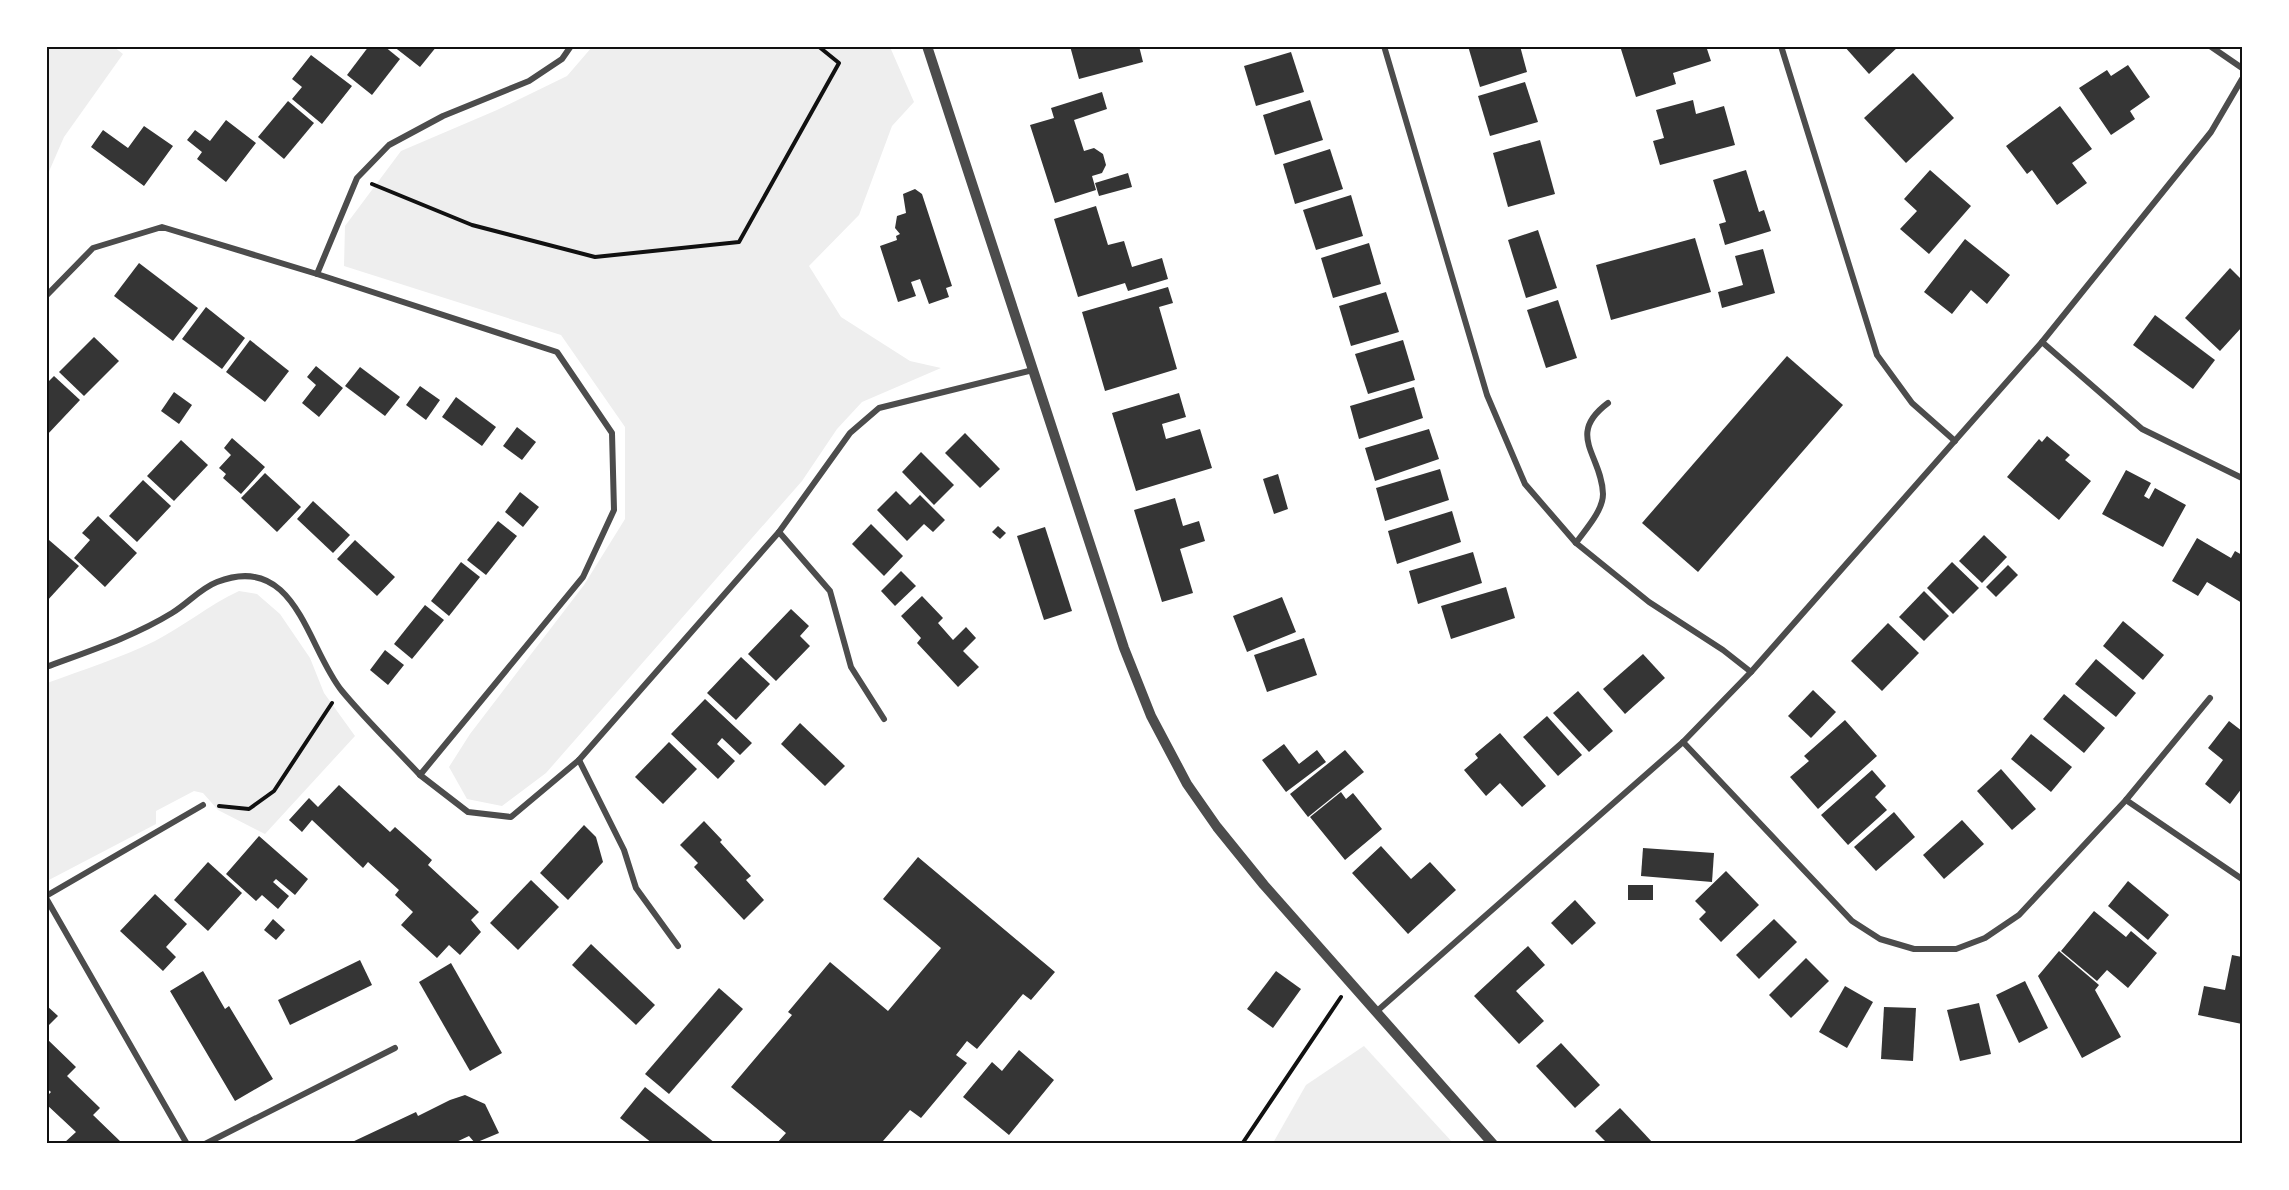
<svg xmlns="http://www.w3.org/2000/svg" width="2289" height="1190" font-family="'Nunito Sans',sans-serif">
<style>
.green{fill:#eee}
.building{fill:#353535}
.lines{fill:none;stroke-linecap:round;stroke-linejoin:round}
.path{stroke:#111;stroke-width:4}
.minor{stroke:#4c4c4c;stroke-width:6}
.tertiary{stroke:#4c4c4c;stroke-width:10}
.neatline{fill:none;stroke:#111;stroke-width:2}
</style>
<rect width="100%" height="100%" fill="#fff"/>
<g class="green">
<path d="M47 46 114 47 123 54 64 137 47 176Z"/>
<path d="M592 47H890L914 102 892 126 859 215 809 266 841 317 910 361 941 368 862 402 837 429 802 481 546 773 502 806 467 799 449 767 470 734 584 585 625 519V427L561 335 344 266 345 226 401 151 497 110 567 76Z"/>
<path d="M239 591 257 594 280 614 310 658 324 693 355 736 265 834 218 810 203 793 194 791 156 811V824L47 881V683C83 670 120 658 155 641 184 626 209 605 239 591Z"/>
<path d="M1364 1046 1453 1143H1273L1306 1085Z"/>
</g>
<g class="building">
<path d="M369 46H384L400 59 372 95 347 75Z"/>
<path d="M393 46H437L420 67Z"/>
<path d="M1070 46H1139L1143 62 1079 79Z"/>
<path d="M1468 46H1520L1527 72 1480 87Z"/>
<path d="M1620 46H1706L1711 61 1673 73 1676 84 1636 97Z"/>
<path d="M1844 46H1899L1869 74Z"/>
<path d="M1291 52 1304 92 1256 106 1244 66Z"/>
<path d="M311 55 352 86 322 124 292 99 302 87 292 79Z"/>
<path d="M2128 65 2150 97 2130 111 2135 119 2111 135 2079 88 2107 70 2111 76Z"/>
<path d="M1913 73 1954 118 1906 163 1864 118Z"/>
<path d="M1525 82 1538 122 1490 136 1478 96Z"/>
<path d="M1102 92 1107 109 1074 120 1084 151 1094 148 1103 154 1106 165 1102 173 1092 176 1096 190 1055 203 1030 125 1054 118 1051 108Z"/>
<path d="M1310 100 1323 140 1275 155 1263 115Z"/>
<path d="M1693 100 1696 114 1724 106 1735 145 1660 165 1653 141 1664 138 1656 110Z"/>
<path d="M288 101 314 123 284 159 258 137Z"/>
<path d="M2060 106 2092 149 2072 163 2087 183 2057 205 2032 170 2027 174 2006 146Z"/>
<path d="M226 120 256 143 226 182 197 159 202 152 187 140 195 130 210 141Z"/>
<path d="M144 126 173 146 144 186 91 147 103 130 128 148Z"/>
<path d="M1540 140 1555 194 1508 207 1493 153Z"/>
<path d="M1330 149 1343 189 1295 204 1283 164Z"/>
<path d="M1746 170 1759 212 1764 210 1771 231 1725 245 1719 224 1726 222 1713 180Z"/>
<path d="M1930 170 1971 206 1929 254 1900 229 1917 211 1904 199Z"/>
<path d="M1128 173 1132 187 1099 196 1095 183Z"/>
<path d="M915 189 922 194 952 286 946 288 949 297 929 304 920 279 911 282 916 296 898 302 880 246 897 240 896 236 900 234 895 228 897 216 906 213 903 194Z"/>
<path d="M1351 195 1363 236 1316 250 1303 210Z"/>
<path d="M1096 206 1108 245 1124 241 1132 267 1162 258 1168 279 1128 291 1125 283 1078 297 1054 219Z"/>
<path d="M1538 230 1557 288 1526 298 1508 240Z"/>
<path d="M1695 238 1711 292 1611 320 1596 265Z"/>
<path d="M1965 239 2010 275 1987 304 1971 290 1952 314 1924 292Z"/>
<path d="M1369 243 1381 284 1333 298 1321 258Z"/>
<path d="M1763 249 1775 293 1722 308 1718 292 1743 285 1735 256Z"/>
<path d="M139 263 198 308 173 341 114 296Z"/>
<path d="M2230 268 2242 280V327L2220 351 2185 318Z"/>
<path d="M1168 287 1173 303 1159 307 1177 369 1105 391 1082 312Z"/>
<path d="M1386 292 1399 332 1351 346 1339 306Z"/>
<path d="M1558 300 1577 358 1546 368 1527 310Z"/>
<path d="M206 307 245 338 222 369 182 339Z"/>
<path d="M2155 315 2215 360 2193 389 2133 345Z"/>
<path d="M94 337 119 361 84 396 59 372Z"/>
<path d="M250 340 289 371 265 402 226 372Z"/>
<path d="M1403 340 1415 380 1368 394 1355 354Z"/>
<path d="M1787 356 1843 405 1698 572 1642 523Z"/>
<path d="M316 366 343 388 319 417 302 403 316 385 307 377Z"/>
<path d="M360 367 400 397 385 416 345 386Z"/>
<path d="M54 376 80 400 46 436V384Z"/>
<path d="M420 386 440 400 426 420 406 405Z"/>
<path d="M1414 387 1423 418 1359 439 1350 406Z"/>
<path d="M174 392 192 405 179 424 161 411Z"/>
<path d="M1179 393 1186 417 1162 424 1166 439 1200 429 1212 468 1136 491 1112 413Z"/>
<path d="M456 397 496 427 482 446 442 417Z"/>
<path d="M517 427 536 442 522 460 503 446Z"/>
<path d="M1429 429 1439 459 1375 481 1365 448Z"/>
<path d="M965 433 1000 469 980 488 945 453Z"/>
<path d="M2047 436 2070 455 2065 460 2091 481 2059 520 2007 477 2039 439 2042 442Z"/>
<path d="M232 438 265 467 241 494 223 478 226 474 219 468 231 455 224 448Z"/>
<path d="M181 440 208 465 174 501 147 476Z"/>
<path d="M921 452 954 485 934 505 902 472Z"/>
<path d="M1440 469 1449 500 1385 521 1376 488Z"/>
<path d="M2126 470 2151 483 2144 496 2149 499 2155 488 2186 505 2163 547 2102 514Z"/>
<path d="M265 473 301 507 277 532 241 498Z"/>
<path d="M1278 474 1288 509 1274 514 1263 479Z"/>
<path d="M143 480 171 506 137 542 109 516Z"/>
<path d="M896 491 910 505 920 495 945 520 933 532 924 524 907 541 877 510Z"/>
<path d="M520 492 539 507 523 527 505 512Z"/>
<path d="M1175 498 1183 526 1199 521 1205 541 1180 549 1193 593 1162 602 1134 510Z"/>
<path d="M313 501 350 535 333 553 297 519Z"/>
<path d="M1452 511 1461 542 1397 564 1388 531Z"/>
<path d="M98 516 137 553 105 587 74 558 90 540 82 533Z"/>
<path d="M498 521 517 536 486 575 467 560Z"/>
<path d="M871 524 903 556 884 576 852 544Z"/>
<path d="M998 526 1006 533 1000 539 992 532Z"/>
<path d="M1045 527 1072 611 1044 620 1017 536Z"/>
<path d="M1984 535 2007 557 1982 583 1959 561Z"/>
<path d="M2197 538 2231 558 2235 551 2242 555V603L2207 582 2198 596 2172 581Z"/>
<path d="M49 540 79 566 46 602V543Z"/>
<path d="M355 540 395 577 377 596 337 559Z"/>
<path d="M1473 552 1482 583 1418 604 1409 571Z"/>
<path d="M461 562 480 577 449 616 431 601Z"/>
<path d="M1952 562 1979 588 1953 614 1927 588Z"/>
<path d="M2008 565 2018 575 1996 597 1986 587Z"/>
<path d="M901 571 916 586 895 606 881 591Z"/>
<path d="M1506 587 1515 618 1451 639 1441 606Z"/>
<path d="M1924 591 1949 616 1924 641 1899 617Z"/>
<path d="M922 596 943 618 938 623 953 640 966 627 976 638 963 651 979 667 958 687 917 643 921 638 901 616Z"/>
<path d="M1282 597 1296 632 1247 652 1233 616Z"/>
<path d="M425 605 444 620 412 659 394 644Z"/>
<path d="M791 609 809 626 800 636 810 646 776 681 748 654Z"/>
<path d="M2123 621 2164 655 2143 680 2103 646Z"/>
<path d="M1888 623 1919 653 1882 691 1851 661Z"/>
<path d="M1304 638 1317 675 1267 692 1254 655Z"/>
<path d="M385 650 404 665 388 685 370 670Z"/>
<path d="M1643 654 1665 678 1625 714 1603 689Z"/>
<path d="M741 657 770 684 736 720 707 693Z"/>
<path d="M2096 659 2136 693 2116 717 2075 684Z"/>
<path d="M1813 690 1836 712 1811 738 1788 716Z"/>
<path d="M1578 691 1613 731 1589 752 1553 713Z"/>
<path d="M2064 694 2105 728 2084 753 2043 719Z"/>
<path d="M705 699 752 743 740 755 722 738 717 744 735 761 718 779 671 734Z"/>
<path d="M1547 716 1582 755 1558 776 1523 737Z"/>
<path d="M1845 720 1877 756 1818 809 1790 777 1809 761 1804 756Z"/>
<path d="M2229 721 2242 731V788L2230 804 2205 784 2223 760 2208 748Z"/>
<path d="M800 723 845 766 825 786 781 744Z"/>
<path d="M1500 733 1546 786 1522 807 1500 783 1486 796 1464 770 1478 758 1475 754Z"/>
<path d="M2031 734 2072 767 2051 792 2011 759Z"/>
<path d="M669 742 697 769 663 804 635 777Z"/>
<path d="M1284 744 1299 764 1317 750 1326 762 1286 792 1262 760Z"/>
<path d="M1345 750 1364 772 1308 817 1290 794Z"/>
<path d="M2001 769 2036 809 2012 830 1977 791Z"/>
<path d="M1872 770 1886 786 1875 797 1887 810 1848 845 1821 815Z"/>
<path d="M339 785 390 832 395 827 432 860 428 865 479 912 471 920 481 932 460 955 449 945 437 958 401 925 413 912 395 895 399 890 368 862 363 868 312 820 302 832 289 820 309 798 318 807Z"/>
<path d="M1341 792 1346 799 1353 793 1382 829 1345 860 1310 817Z"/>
<path d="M1894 812 1915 837 1876 871 1854 847Z"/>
<path d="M1962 820 1984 844 1944 879 1923 855Z"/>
<path d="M704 821 722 840 720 842 751 876 746 880 764 900 744 920 694 867 698 863 680 845Z"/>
<path d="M584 825 596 837 603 862 568 900 540 873Z"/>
<path d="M259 836 308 879 295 895 276 879 273 882 289 896 278 909 262 895 256 901 226 874Z"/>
<path d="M1381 846 1411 879 1430 862 1456 890 1408 934 1352 873Z"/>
<path d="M1643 848 1714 853 1712 882 1641 876Z"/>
<path d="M918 857 1055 972 1031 1000 1023 994 977 1049 967 1041 956 1055 967 1063 921 1118 910 1110 883 1141 886 1143H777L786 1133 731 1087 792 1015 788 1012 830 962 888 1011 941 948 883 899Z"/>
<path d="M208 862 242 893 208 931 174 900Z"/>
<path d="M1726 871 1759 905 1721 942 1699 919 1706 912 1695 901Z"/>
<path d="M531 880 559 907 518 950 490 923Z"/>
<path d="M2128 881 2169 915 2148 940 2108 906Z"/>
<rect x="1628" y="885" width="25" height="15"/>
<path d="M155 894 187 924 166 947 176 957 163 971 120 931Z"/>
<path d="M1575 900 1596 923 1572 945 1551 923Z"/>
<path d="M2094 911 2126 937 2131 931 2157 953 2128 988 2107 970 2097 981 2061 951Z"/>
<path d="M273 919 285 930 276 940 264 930Z"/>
<path d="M1774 919 1797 942 1759 979 1736 955Z"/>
<path d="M591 944 655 1005 636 1025 572 965Z"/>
<path d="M1528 946 1545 965 1516 991 1544 1021 1519 1044 1474 996Z"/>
<path d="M2059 951 2099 985 2095 990 2121 1037 2082 1058 2038 976Z"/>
<path d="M2232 955 2242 957V1024L2198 1015 2204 986 2225 990Z"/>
<path d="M1806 958 1829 981 1791 1018 1769 995Z"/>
<path d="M360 960 372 985 290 1025 278 1000Z"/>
<path d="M451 963 502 1053 470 1071 419 982Z"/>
<path d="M203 971 225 1009 229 1006 273 1079 235 1101 170 991Z"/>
<path d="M1276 971 1301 989 1273 1028 1247 1009Z"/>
<path d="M2025 981 2048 1028 2019 1043 1996 995Z"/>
<path d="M1845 986 1873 1002 1847 1048 1819 1032Z"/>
<path d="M719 988 743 1009 669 1094 645 1074Z"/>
<path d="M1979 1003 1991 1054 1960 1061 1947 1010Z"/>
<path d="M46 1005 58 1016 46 1028Z"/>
<path d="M1884 1007 1916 1008 1913 1061 1881 1059Z"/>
<path d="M46 1038 76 1067 67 1076 100 1108 93 1115 122 1143H64L76 1132 46 1104V1097L51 1092 46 1088Z"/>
<path d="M1561 1043 1600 1085 1575 1108 1536 1066Z"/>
<path d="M1019 1050 1054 1080 1009 1135 963 1097 992 1062 1002 1071Z"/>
<path d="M645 1087 715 1143H652L620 1118Z"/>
<path d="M465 1095 485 1104 499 1133 475 1143 469 1136 454 1143H350L416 1112 418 1116 450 1100Z"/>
<path d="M1620 1108 1639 1128 1653 1143H1607L1595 1131Z"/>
</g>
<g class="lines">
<g class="path">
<path d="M372 184 472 225 595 257 739 242 839 63 818 46"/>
<path d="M219 806 249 809 274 791 332 703"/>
<path d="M1242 1144 1341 997"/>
</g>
<g class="minor">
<path d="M1384 46 1487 395 1525 484 1576 543 1649 602 1723 650 1751 672"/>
<path d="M1781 46 1877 355 1912 403 1955 441"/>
<path d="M2210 46 2242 68"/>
<path d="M317 274 357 178 389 145 443 116 529 81 562 59 571 46"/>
<path d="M46 296 93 248 162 227 317 274 557 352 612 433 614 510 583 577 420 775C394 747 366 720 342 691 307 648 296 551 217 582 201 588 187 604 172 613 133 637 89 651 46 667"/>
<path d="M2042 342 2142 429 2242 478"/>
<path d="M779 532 830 591 851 667 884 719"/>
<path d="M1576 543C1585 530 1603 511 1603 494 1602 455 1565 435 1608 403"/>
<path d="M1683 742 1852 921 1880 939 1914 949H1956L1985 938 2019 915 2126 800 2210 698"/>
<path d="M579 760 624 850 636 888 678 946"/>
<path d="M420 775 468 812 511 817 579 760 779 532 850 433 879 408 1033 370"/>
<path d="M2126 800 2242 879"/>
<path d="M46 896 203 805"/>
<path d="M46 898 187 1144"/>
<path d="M1376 1012 1683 742 1751 672 2042 342 2211 132 2242 79"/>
<path d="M205 1144 395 1048"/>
</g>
<path class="tertiary" d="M927 46 1124 648 1151 716 1187 784 1217 827 1264 885 1493 1144"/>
</g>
<rect width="2289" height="1190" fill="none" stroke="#ffffff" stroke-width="96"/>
<rect x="48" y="48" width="2193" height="1094" class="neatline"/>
</svg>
